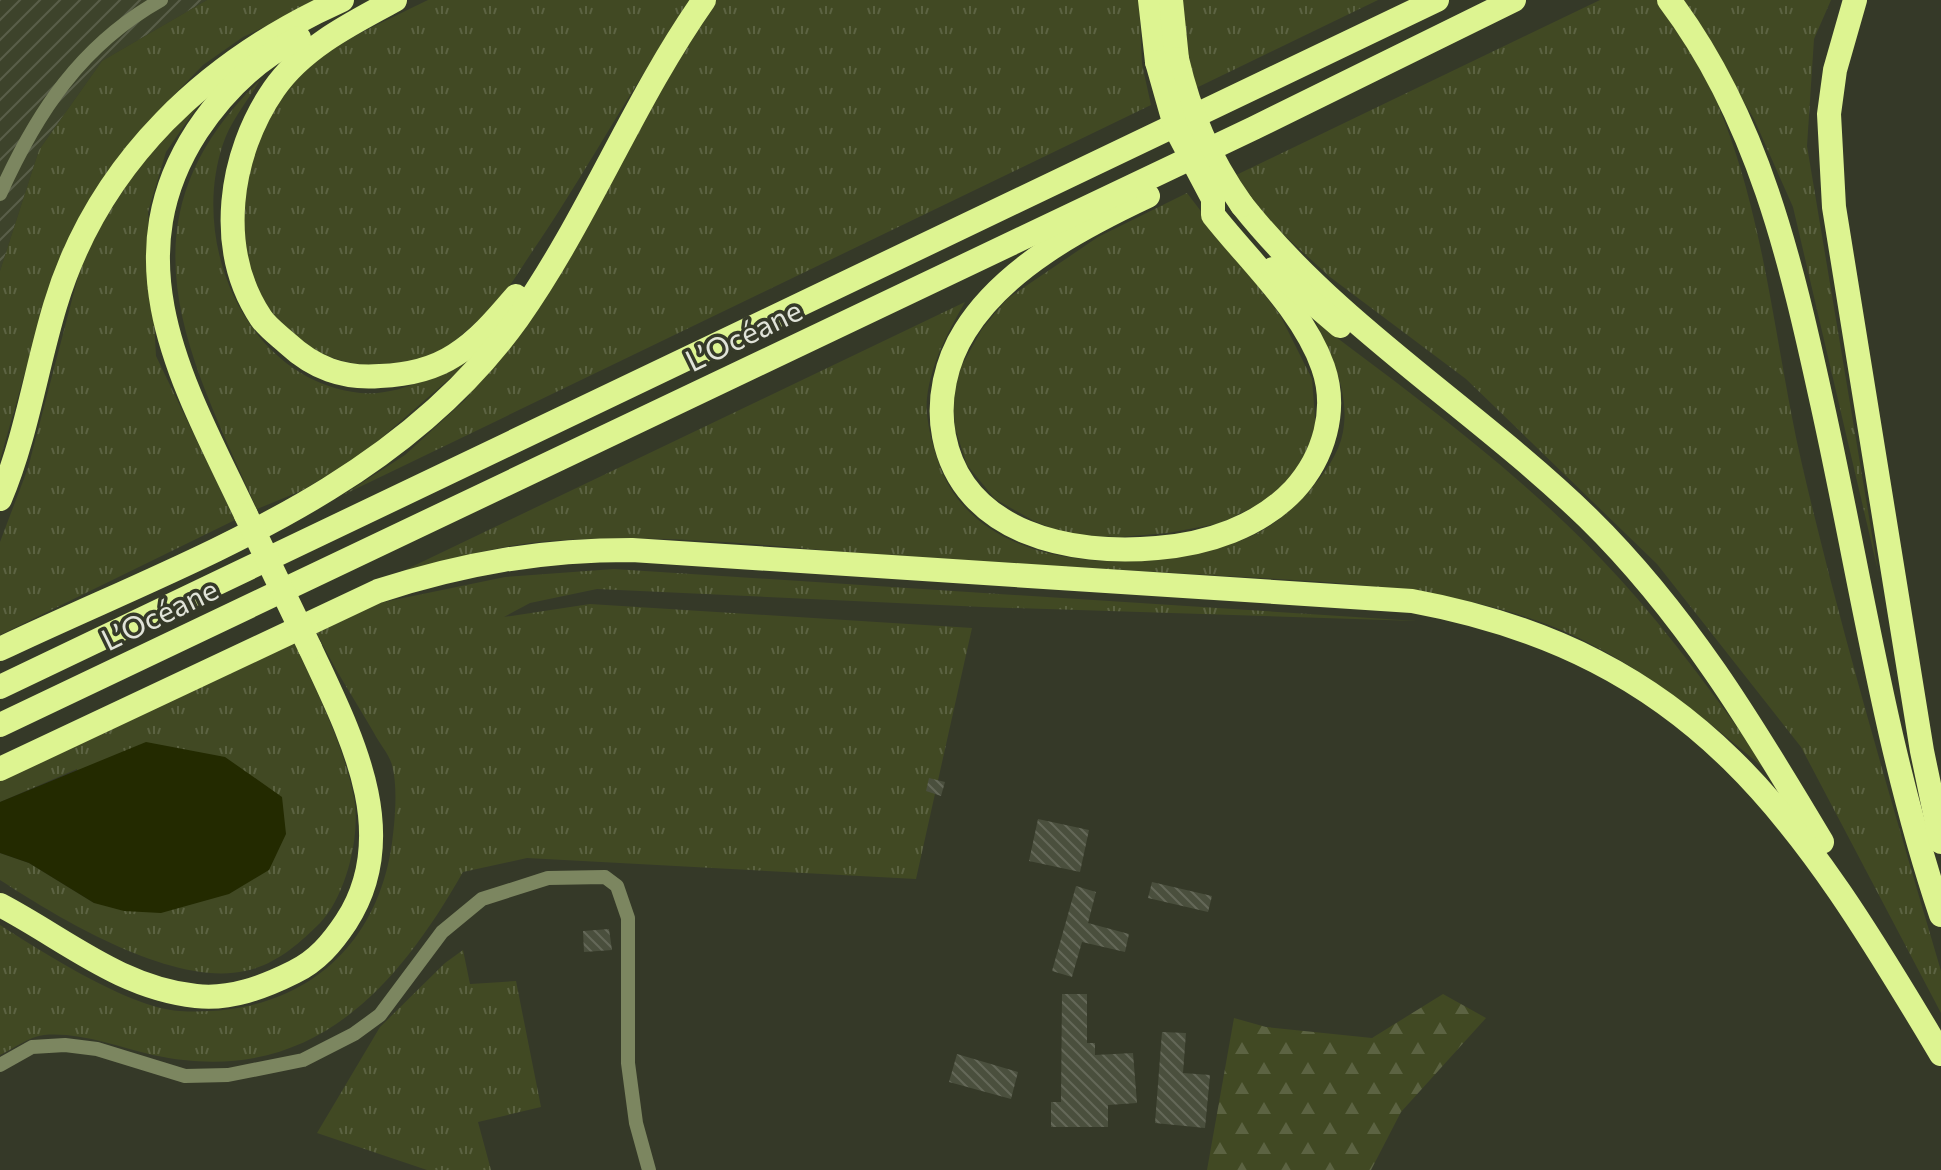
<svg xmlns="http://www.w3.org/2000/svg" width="1941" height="1170" font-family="Commissioner,sans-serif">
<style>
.industrial{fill:url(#industrial-furrows)}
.grass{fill:url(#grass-tufts)}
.forest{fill:url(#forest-firs)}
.water{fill:#232a00}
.building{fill:url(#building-back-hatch)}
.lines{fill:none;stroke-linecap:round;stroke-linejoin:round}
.minor{stroke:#7c8660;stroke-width:14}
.motorway{stroke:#ddf491;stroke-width:24}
.motorway-bridge{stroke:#ddf491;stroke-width:24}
.labels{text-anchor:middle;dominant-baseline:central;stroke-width:7;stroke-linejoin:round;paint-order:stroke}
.street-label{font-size:30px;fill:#e0e3d8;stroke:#353928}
</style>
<defs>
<pattern id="industrial-furrows" width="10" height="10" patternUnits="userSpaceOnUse" patternTransform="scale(2)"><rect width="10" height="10" fill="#3d432b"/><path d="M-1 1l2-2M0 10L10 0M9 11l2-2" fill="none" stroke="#595e49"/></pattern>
<pattern id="grass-tufts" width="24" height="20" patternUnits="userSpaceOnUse" patternTransform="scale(2)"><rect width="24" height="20" fill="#414923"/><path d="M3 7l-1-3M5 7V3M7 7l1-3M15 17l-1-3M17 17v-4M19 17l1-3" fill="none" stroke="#5c6342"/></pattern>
<pattern id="forest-firs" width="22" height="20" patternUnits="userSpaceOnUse" patternTransform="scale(2)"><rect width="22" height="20" fill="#414923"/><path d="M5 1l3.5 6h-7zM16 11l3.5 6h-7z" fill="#5c6342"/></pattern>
<pattern id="building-back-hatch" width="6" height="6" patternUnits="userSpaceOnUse" patternTransform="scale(2)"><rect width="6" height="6" fill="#4a4f3d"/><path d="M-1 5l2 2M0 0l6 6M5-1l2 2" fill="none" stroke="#646858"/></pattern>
</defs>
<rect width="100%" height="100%" fill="#353928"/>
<path class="industrial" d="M0 0H207L102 61 39 150 0 271Z"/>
<g class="grass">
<path d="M207 0H322L243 37 203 65 146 124 87 208 31 351 0 460V271L39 150 102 61Z"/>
<path d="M428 0H693C637 77 593 161 540 240 523 264 505 298 482 317 468 329 451 346 434 354 371 383 291 357 258 294 228 238 240 141 281 93 319 48 376 26 428 0Z"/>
<path d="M712 0H1139L1142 64 1151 105 343 495 405 455 465 400 537 309Z"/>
<path d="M1178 0H1378L1192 90Z"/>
<path d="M1600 0H1657C1762 133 1766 311 1803 469 1843 639 1892 804 1941 971V1013L1801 747 1657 564 1466 379 1330 277 1248 202 1232 177Z"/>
<path d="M1683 0H1831L1814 39 1807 146 1878 571 1793 207 1754 119Z"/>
<path d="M260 80C248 100 230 122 223 144 189 245 247 380 360 393 401 397 445 371 480 352L363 454 301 491 257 509C188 354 113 221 260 80Z"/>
<path d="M201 101 166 152 148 212 156 356 235 520 0 635V542L28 468 85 250 150 149Z"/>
<path d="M1187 193 1280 315 1312 379 1316 432 1293 475 1265 501 1221 523 1168 533 1119 537 1069 535 1034 521 995 499 967 465 955 428 953 395 961 367 982 329 1007 299 1098 237Z"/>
<path d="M965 302C948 332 931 363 927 398 925 416 931 440 937 458 973 577 1146 576 1242 540 1270 530 1291 511 1310 490 1324 474 1339 454 1343 432 1350 392 1332 358 1316 322 1421 401 1530 480 1619 578 1675 639 1723 708 1772 775 1704 717 1633 658 1549 625 1448 586 1333 582 1226 576 1129 570 1032 565 935 559 807 551 676 531 549 541 488 546 437 563 380 582Z"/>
<path d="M614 569 1417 621 983 607 597 589 530 603 504 617 590 604 972 628 916 879 527 858 463 872C393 995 306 1088 153 1055 118 1047 81 1032 44 1035 30 1036 13 1049 0 1055V925C42 952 130 1008 179 1011 292 1018 376 956 392 843 395 820 398 787 392 765 389 754 379 743 374 733 355 700 333 667 317 633L379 603 505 577Z"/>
<path d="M293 640C316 691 343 742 354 798 361 835 346 896 320 923 299 944 275 965 245 971 172 987 60 919 0 880V853L29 863 94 903 77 769 0 802V781Z"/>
<path d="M463 950 470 984 516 981 541 1107 478 1122 491 1170H427L317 1133 380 1027 445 963Z"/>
</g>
<path class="forest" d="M1443 994 1486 1018 1401 1112 1371 1170H1207L1234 1018 1266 1027 1372 1038Z"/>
<path class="water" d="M146 742 225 757 282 797 286 834 269 870 229 894 161 913 124 911 94 903 29 863 0 853V802Z"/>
<g class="building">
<path d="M929 778 945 782 941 796 926 791Z"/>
<path d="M1038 819 1089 830 1080 872 1029 861Z"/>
<path d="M1152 882 1212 896 1208 912 1148 898Z"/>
<path d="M1076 886 1096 892 1088 923 1129 934 1125 952 1082 942 1072 977 1052 971Z"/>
<path d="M609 929 612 950 584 952 583 931Z"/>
<path d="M1062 994H1087V1043H1095V1055L1133 1053 1137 1103 1108 1105V1127H1051V1102H1061Z"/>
<path d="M1162 1032 1186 1033 1183 1073 1210 1075 1205 1128 1155 1123Z"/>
<path d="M957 1054 1018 1072 1011 1099 949 1082Z"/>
</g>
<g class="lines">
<g class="minor">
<path d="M0 194C37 112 81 45 161 0"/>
<path d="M0 1065 32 1047 65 1045 97 1049 185 1076 228 1075 303 1060 354 1034 380 1015 442 932 482 899 548 878 605 877 617 886 628 918V1063L636 1123 649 1170"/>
</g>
<g class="motorway">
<path d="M395 0C352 23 302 48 274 89 229 154 215 249 261 318 267 327 278 335 287 343 314 368 343 379 380 376 407 375 432 370 455 355 479 340 498 317 516 296"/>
<path d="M1150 0 1157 62"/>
<path d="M1171 0 1177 59"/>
<path d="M1669 0C1758 118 1791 261 1822 403 1860 574 1885 749 1941 915"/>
<path d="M1855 0 1835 70 1829 114 1834 207 1922 751 1941 842"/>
<path d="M1148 196C1082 227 1004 268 965 331 946 361 937 400 944 436 963 534 1072 556 1157 548 1207 544 1259 527 1294 490 1324 457 1338 410 1323 367 1303 310 1250 262 1213 215V199"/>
<path d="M1242 205C1339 327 1477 410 1588 518 1685 613 1753 726 1822 842"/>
<path d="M1273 269 1340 326"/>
<path d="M0 499C26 438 36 369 55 306 98 162 208 60 342 0"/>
<path d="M246 515C187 390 110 265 197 131 223 92 256 59 299 38"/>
<path d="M0 649C187 560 393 493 518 318 589 217 633 101 704 0"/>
<path d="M0 687 1437 0"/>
<path d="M0 725 1254 128 1514 0"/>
<path d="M0 769 378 591C465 563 541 550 632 550L1412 601C1698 654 1802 821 1941 1054"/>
<path d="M0 905C65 939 120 988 196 996 230 1000 264 987 294 972 317 961 332 943 346 922 404 833 349 732 310 648"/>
</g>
<g class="motorway-bridge">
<path d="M1177 59C1190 114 1209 158 1242 205"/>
<path d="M1157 62 1176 129 1213 199"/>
<path d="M246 515 310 648"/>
</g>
</g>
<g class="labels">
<g class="street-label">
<text transform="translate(743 334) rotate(-26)">L’Océane</text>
<text transform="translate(159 613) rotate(-26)">L’Océane</text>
</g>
</g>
</svg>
